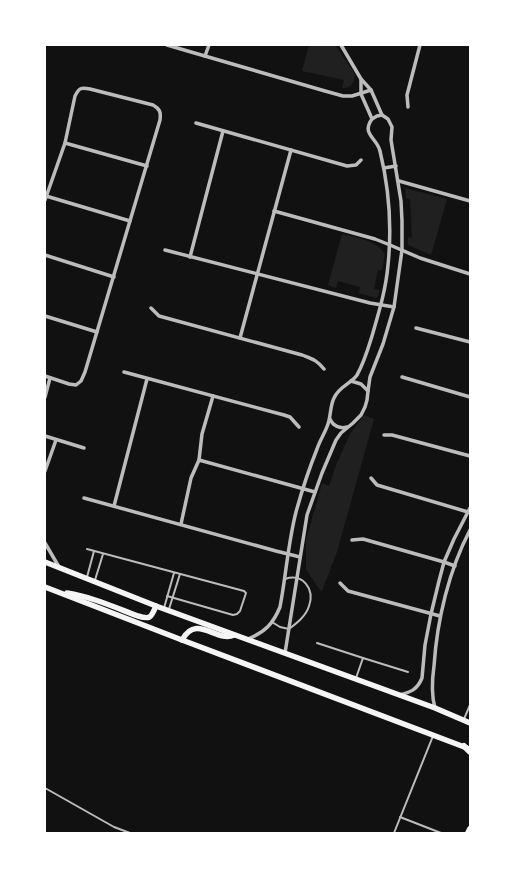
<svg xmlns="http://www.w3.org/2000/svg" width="515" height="878" font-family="'Fira Sans Condensed',sans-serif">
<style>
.green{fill:#202020}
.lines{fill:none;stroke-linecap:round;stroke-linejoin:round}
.service{stroke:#bcbcbc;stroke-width:2}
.minor{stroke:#bcbcbc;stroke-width:3.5}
.secondary{stroke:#f5f5f5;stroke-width:5.5}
.primary{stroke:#f5f5f5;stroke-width:6}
</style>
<rect width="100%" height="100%" fill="#111"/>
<g class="green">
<path d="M309 45H335L355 74C355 82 351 89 342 88L344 80 302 71Z"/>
<path d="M405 188 447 199 431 255 408 245V237L412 238 410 199H406Z"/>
<path d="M342 234C356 237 377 241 385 254L382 270H378L374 289 380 290 378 296 376 298 359 293 360 287 338 281 336 288 328 285Z"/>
<path d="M364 415 374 419 337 552 322 591 317 586 306 569V540L322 483 329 486 336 465 350 434Z"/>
</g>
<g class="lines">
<g class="service">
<path d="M87 549 244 591 246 593 240 611 237 614 233 615 167 596"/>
<path d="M87 577 94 551"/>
<path d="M95 580 103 554"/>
<path d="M164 608 174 573"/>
<path d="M169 609 180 574"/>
<path d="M272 622 280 627 289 629C297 623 306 616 309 606 315 589 303 573 285 579"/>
<path d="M317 643 363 658"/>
<path d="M356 678 363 658 408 672"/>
<path d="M464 719 470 705"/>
<path d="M45 788 114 827 130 833"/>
<path d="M400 817 441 833"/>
<path d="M394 833 433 736"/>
</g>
<g class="minor">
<path d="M167 45 325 91 343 96H352L371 90"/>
<path d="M205 56 209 45"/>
<path d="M408 107 407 95 420 45"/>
<path d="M372 119 377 116 382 115"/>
<path d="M196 123 347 166 356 165 361 160"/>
<path d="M65 143 147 166"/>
<path d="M384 168 396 166"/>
<path d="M399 181 470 201"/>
<path d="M46 196 130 221"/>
<path d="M45 200 65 143 75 96C79 88 81 87 90 89L153 105C160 109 161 112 160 120L85 372 81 381 76 385 69 384 45 376"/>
<path d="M274 211 375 239 390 245 420 258 470 274"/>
<path d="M165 250 370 303 394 307"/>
<path d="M45 255 114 277"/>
<path d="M190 257 223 131"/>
<path d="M151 308 159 316 302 355C312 359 317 360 324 369"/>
<path d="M45 316 97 332"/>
<path d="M416 328 470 342"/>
<path d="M240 338 291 150"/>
<path d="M124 372 284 415 290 417 299 427"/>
<path d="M402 377 470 397"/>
<path d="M351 381 361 384 368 391"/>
<path d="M45 397 50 378"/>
<path d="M330 419C333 426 340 429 347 427"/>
<path d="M384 435H392L470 456"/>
<path d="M45 436 84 448"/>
<path d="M199 460 315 492"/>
<path d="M45 471 56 440"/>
<path d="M371 478 377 485 468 512"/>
<path d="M84 498 276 551 300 557"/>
<path d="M114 506 147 379"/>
<path d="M181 524 191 478 199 460 202 434 213 396"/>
<path d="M352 540 363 539 444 562 455 566"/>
<path d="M45 543 59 567"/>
<path d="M340 583 348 591 440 616"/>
<path d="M248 639C265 632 273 624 280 607 286 576 288 543 296 512 302 490 309 469 317 449 320 440 325 433 328 424 331 415 330 406 334 398 339 386 351 384 357 375 364 363 368 349 372 336 379 312 386 289 388 265 392 227 389 188 380 151 377 138 361 134 372 119L369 112 361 94V79"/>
<path d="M285 653 307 515 322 473 336 440 341 433 353 423 361 415 365 407 367 400 368 391 370 377 383 344 394 307 402 250V221L401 201 391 140 392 127 388 119 382 115 371 90 361 79 341 45"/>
<path d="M399 695C411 692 417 690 422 678L425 645 431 614 439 581 444 562 454 539 470 508"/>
<path d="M435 708C431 694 432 680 434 666 437 620 449 570 470 530"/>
</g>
<g class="secondary">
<path d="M45 562 156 606 435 708 470 723"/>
<path d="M45 587 182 640 467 748"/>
<path d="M67 593C92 597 114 607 138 616 151 620 151 617 156 606"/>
<path d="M182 640C197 613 216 643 234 635"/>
</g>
<g class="primary">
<path d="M464 746 470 752"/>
<path d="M468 833 470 829"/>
</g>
</g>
<rect width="515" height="878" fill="none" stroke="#ffffff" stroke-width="92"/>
</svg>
